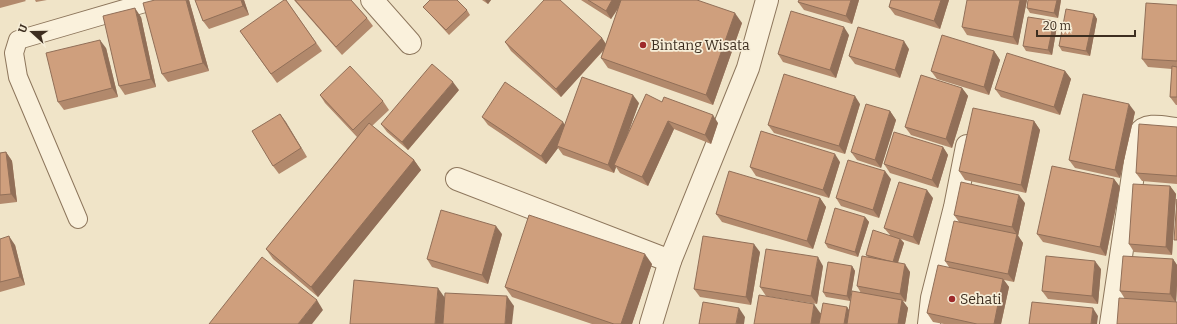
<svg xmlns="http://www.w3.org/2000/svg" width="1177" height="324" font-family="Bitter,serif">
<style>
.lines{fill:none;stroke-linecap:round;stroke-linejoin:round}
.lane-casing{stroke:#8d765c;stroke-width:20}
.street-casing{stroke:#8d765c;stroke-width:24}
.lane{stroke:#faf1dc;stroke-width:18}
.street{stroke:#faf1dc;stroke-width:22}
.wall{fill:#b2896c}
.shaded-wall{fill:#916f58}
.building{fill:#cf9f7d;stroke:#916f58}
.poi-dot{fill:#9e2a2b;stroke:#f7eed8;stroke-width:1.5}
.labels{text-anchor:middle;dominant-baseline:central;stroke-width:3.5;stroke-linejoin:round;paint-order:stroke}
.poi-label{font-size:14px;fill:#3d2e20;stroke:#f7eed8;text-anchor:start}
</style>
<rect width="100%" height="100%" fill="#f0e4c8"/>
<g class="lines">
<defs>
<path id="lane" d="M78 219 18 77 14 53 18 40 155 0"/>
<g id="street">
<path d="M372 0 410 43"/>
<path d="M457 179 670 261"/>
<path d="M651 324 670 261 748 68 767 0"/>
<path d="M929 324 932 298 955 207 967 146"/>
<path d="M1111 324 1139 134C1146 122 1165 128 1177 129"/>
</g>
</defs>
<use href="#lane" class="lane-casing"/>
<use href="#street" class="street-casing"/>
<use href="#lane" class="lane"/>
<use href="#street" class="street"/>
</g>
<g class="wall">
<path d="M0 0H25L26 1 0 8Z"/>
<path d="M35 0H47L36 2Z"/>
<path d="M189 0 209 71 168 82 162 74Z"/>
<path d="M195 0H244L249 15 209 29 203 21Z"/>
<path d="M286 0 322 51 277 83 240 31Z"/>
<path d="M294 0H351L367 18 373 26 342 55Z"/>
<path d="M482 0H491L488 4Z"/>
<path d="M581 0H697L742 23 713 105 608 68 601 58 603 51 561 97 511 51 505 42 602 38 606 44 618 9 611 19Z"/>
<path d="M799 0H859L852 24 804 10 798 2Z"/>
<path d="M891 0H949L940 29 895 15 889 7Z"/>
<path d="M1027 0 1018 45 967 35 962 27Z"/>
<path d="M1061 0 1058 18 1030 13 1027 8Z"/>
<path d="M1177 5V105H1176L1170 97 1172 69 1148 67 1142 59Z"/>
<path d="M423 7 467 10 470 15 449 35 427 11Z"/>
<path d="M1094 14 1097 19 1090 56 1062 51 1059 46Z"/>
<path d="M141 17 156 87 125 95 119 86Z"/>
<path d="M1057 26 1052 55 1026 51 1023 46Z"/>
<path d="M849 35 836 78 783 62 778 54Z"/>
<path d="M106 48 118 97 64 110 58 102Z"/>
<path d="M909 49 900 78 855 64 849 56Z"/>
<path d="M994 51 1000 60 989 95 937 79 931 71Z"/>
<path d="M1065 71 1071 79 1060 115 1001 97 995 89Z"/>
<path d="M962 88 968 96 952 148 911 135 905 127Z"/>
<path d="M459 90 408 150 387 132 381 124Z"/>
<path d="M320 95 383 101 389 110 372 126 414 160 421 170 318 297 273 259 266 249 357 137 325 103Z"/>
<path d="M662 102 718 123 711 144 674 129 648 186 620 173 616 167 614 173 563 155 558 148 546 164 488 125 482 117 565 125 639 103 626 139Z"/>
<path d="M860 104 845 154 774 133 768 125Z"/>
<path d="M890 111 896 120 881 168 857 160 851 152Z"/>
<path d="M1135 112 1120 178 1075 168 1069 160Z"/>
<path d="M280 114 307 157 279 174 273 166Z"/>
<path d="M1034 121 1040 130 1026 193 965 180 959 171Z"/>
<path d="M1177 127V184L1142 181 1136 173Z"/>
<path d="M943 147 948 155 938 188 890 173 884 164Z"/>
<path d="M6 152 12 161 17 202 0 204V153Z"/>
<path d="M840 162 829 198 756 176 750 167Z"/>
<path d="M891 179 879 218 841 206 836 198Z"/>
<path d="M1114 179 1120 187 1106 256 1043 242 1037 234Z"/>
<path d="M1170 186 1176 194 1172 255 1134 252 1129 244Z"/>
<path d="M820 198 826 207 813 249 722 222 716 214Z"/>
<path d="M933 198 919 245 901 239 904 243 898 263 910 272 906 302 903 301 908 308 905 324H754L821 313 847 307 849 310 861 293 857 286 868 257 866 255 890 235 884 228Z"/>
<path d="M1025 203 1018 236 1023 243 1014 282 1004 280 1009 287 1001 324H944L933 322 927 313 949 267 945 261 959 222 954 215Z"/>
<path d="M865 217 869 222 858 257 828 248 825 243Z"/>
<path d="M502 234 488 284 432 267 427 259Z"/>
<path d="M0 239 15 245 25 285 0 292Z"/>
<path d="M760 252 751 305 700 297 694 289Z"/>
<path d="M1173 259 1177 265V285L1176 302 1125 299 1120 291Z"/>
<path d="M652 264 632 324H592L512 297 505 287Z"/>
<path d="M823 266 817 304 766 296 760 287Z"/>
<path d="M852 266 855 271 850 301 826 297 823 292Z"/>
<path d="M1101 269 1098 304 1048 299 1042 291Z"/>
</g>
<g class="shaded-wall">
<path d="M186 0H189L209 71 203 63Z"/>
<path d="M241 0H244L249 15 243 6Z"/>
<path d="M485 0H491L488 4Z"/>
<path d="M612 0H623L611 19 606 11Z"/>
<path d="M851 0H859L852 24 846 16Z"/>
<path d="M941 0H949L940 29 934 21Z"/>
<path d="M1020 0H1027L1018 45 1013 37Z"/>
<path d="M1057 0H1061L1058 18 1054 13Z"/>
<path d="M135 8 141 17 156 87 151 79Z"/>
<path d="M735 13 742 23 713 105 706 95Z"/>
<path d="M1094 14 1097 19 1090 56 1086 51Z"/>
<path d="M1054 21 1057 26 1052 55 1048 50Z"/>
<path d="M844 27 849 35 836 78 830 70Z"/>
<path d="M602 38 607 46 561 97 556 89Z"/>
<path d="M100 40 106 48 118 97 112 88Z"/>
<path d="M904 41 909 49 900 78 895 70Z"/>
<path d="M994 51 1000 60 989 95 984 87Z"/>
<path d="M1065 71 1071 79 1060 115 1054 107Z"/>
<path d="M453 82 459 90 408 150 402 142Z"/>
<path d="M962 88 968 96 952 148 946 139Z"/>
<path d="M633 95 639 103 616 166 614 165 616 167 614 173 608 165Z"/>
<path d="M855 96 860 104 845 154 839 146Z"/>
<path d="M1129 104 1135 112 1120 178 1115 170Z"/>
<path d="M890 111 896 120 881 168 875 160Z"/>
<path d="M280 114 286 122 307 157 301 148Z"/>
<path d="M713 115 718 123 711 144 705 135Z"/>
<path d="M668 121 674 129 648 186 642 177Z"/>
<path d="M1034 121 1040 130 1026 193 1021 185Z"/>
<path d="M563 122 569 131 557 146 558 148 546 164 541 156Z"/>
<path d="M943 147 948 155 938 188 932 180Z"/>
<path d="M6 152 12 161 17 202 11 194Z"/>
<path d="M835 154 840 162 829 198 823 190Z"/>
<path d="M414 160 421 170 318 297 311 287Z"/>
<path d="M885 171 891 179 879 218 873 210Z"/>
<path d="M1114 179 1120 187 1106 256 1100 247Z"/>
<path d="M1170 186 1176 194 1172 255 1166 247Z"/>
<path d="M927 190 933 198 919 245 913 237Z"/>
<path d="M1019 195 1025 203 1018 236 1012 227Z"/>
<path d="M820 198 826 207 813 249 807 241Z"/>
<path d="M865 217 869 222 858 257 855 252Z"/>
<path d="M496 226 502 234 488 284 482 275Z"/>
<path d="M1017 234 1023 243 1014 282 1008 274Z"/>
<path d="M9 236 15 245 25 285 20 277Z"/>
<path d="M900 239 904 243 896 268 893 263Z"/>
<path d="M754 244 760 252 751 305 746 297Z"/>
<path d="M645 254 652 264 632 324H621Z"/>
<path d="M818 257 823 266 817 304 811 296Z"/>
<path d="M1173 259 1177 265V285L1176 303 1170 294Z"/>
<path d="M1095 261 1101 269 1098 304 1092 296Z"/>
<path d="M905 264 910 272 906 302 900 294Z"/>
<path d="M852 266 855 271 850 301 847 296Z"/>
<path d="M1003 279 1009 287 1001 324H994Z"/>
<path d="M438 288 445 298 443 324H435Z"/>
<path d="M507 296 514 306 512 324H505Z"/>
<path d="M317 300 323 310 312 324H298Z"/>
<path d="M902 300 908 308 905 324H898Z"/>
<path d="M814 304 821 314 819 324H811Z"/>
<path d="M847 307 850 312 848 324H844Z"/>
<path d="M739 308 745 317 744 324H736Z"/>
<path d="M1093 308 1098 316 1097 324H1091Z"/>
</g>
<g class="building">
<path d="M155 0H186L203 63 162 74 143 3Z"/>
<path d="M195 0H241L243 6 203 21Z"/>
<path d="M284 0H286L316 43 271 74 240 31Z"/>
<path d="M295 0H351L367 18 336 47Z"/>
<path d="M430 0H457L467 10 446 30 423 7Z"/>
<path d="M544 0H560L602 38 556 89 505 42Z"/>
<path d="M588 0H612L606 11Z"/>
<path d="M621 0H697L735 13 706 95 601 58Z"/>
<path d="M799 0H851L846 16 798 2Z"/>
<path d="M891 0H941L934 21 889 7Z"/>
<path d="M967 0H1020L1013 37 962 27Z"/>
<path d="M1028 0H1057L1054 13 1027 8Z"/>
<path d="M1146 3 1177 5V61L1142 59Z"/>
<path d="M135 8 151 79 119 86 103 16Z"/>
<path d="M1066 9 1094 14 1086 51 1059 46Z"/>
<path d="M791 11 844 27 830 70 778 54Z"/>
<path d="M1028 17 1054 21 1048 50 1023 46Z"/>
<path d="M858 27 904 41 895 70 849 56Z"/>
<path d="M942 35 994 51 984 87 931 71Z"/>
<path d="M100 40 112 88 58 102 46 53Z"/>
<path d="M1007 53 1065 71 1054 107 995 89Z"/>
<path d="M432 64 453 82 402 142 381 124Z"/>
<path d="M350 66 383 101 353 130 320 95Z"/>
<path d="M1172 66 1177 67V97H1170Z"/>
<path d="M784 74 855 96 839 146 768 125Z"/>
<path d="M921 75 962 88 946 139 905 127Z"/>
<path d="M582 77 633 95 608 165 557 146Z"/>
<path d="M505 82 563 122 541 156 482 117Z"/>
<path d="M646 94 662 102 664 97 713 115 705 135 668 121 642 177 614 165Z"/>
<path d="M1083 94 1129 104 1115 170 1069 160Z"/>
<path d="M866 104 890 111 875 160 851 152Z"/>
<path d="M973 108 1034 121 1021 185 959 171Z"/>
<path d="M280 114 301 148 273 166 252 131Z"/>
<path d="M369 123 414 160 311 287 266 249Z"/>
<path d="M1139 124 1177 127V176L1136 173Z"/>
<path d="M761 131 835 154 823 190 750 167Z"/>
<path d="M894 132 943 147 932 180 884 164Z"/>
<path d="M6 152 11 194 0 195V153Z"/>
<path d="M848 160 885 171 873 210 836 198Z"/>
<path d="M1052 166 1114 179 1100 247 1037 234Z"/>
<path d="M729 171 820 198 807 241 716 214Z"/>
<path d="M899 182 927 190 913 237 884 228Z"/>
<path d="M961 182 1019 195 1012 227 954 215Z"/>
<path d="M1133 184 1170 186 1166 247 1129 244Z"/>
<path d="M1177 199V240H1174Z"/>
<path d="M835 208 865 217 855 252 825 243Z"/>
<path d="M441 210 496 226 482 275 427 259Z"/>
<path d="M529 215 645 254 621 324H614L505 287Z"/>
<path d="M954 221 1017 234 1008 274 945 261Z"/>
<path d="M873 230 900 239 893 262 885 260 866 255Z"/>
<path d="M9 236 20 277 0 282V239Z"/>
<path d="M703 236 754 244 746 297 694 289Z"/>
<path d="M766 249 818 257 811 296 760 287Z"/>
<path d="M862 256 905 264 900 294 857 286Z"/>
<path d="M1046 256 1095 261 1092 296 1042 291Z"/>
<path d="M1123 256 1173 259 1170 294 1120 291Z"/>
<path d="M262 257 317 300 298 324H209Z"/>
<path d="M828 262 852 266 847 296 823 292Z"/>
<path d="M938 265 1003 279 994 324H977L927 313Z"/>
<path d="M354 280 438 288 435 324H350Z"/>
<path d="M852 291 902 300 898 324H847Z"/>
<path d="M445 293 507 296 505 324H443Z"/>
<path d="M759 295 814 304 811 324H754Z"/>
<path d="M1119 298 1177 302V324H1117Z"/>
<path d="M703 302 739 308 736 324H699Z"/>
<path d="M1032 302 1093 308 1091 324H1029Z"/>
<path d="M823 303 847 307 844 324H819Z"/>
</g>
<g class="poi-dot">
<circle cx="643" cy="45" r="4"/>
<circle cx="952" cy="299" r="4"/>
</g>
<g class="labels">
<g class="poi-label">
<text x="651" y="45">Bintang Wisata</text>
<text x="960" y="299">Sehati</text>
</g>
</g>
<g transform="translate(32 32) rotate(291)" stroke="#f7eed8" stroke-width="3" paint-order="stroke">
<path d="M0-3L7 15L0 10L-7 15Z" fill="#3d2e20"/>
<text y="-6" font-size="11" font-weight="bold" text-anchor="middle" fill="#3d2e20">U</text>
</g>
<path d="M1037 30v6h98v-6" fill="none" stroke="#3d2e20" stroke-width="2"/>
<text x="1043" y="30" font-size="12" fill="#3d2e20" stroke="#f7eed8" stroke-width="3" paint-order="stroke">20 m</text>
</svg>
